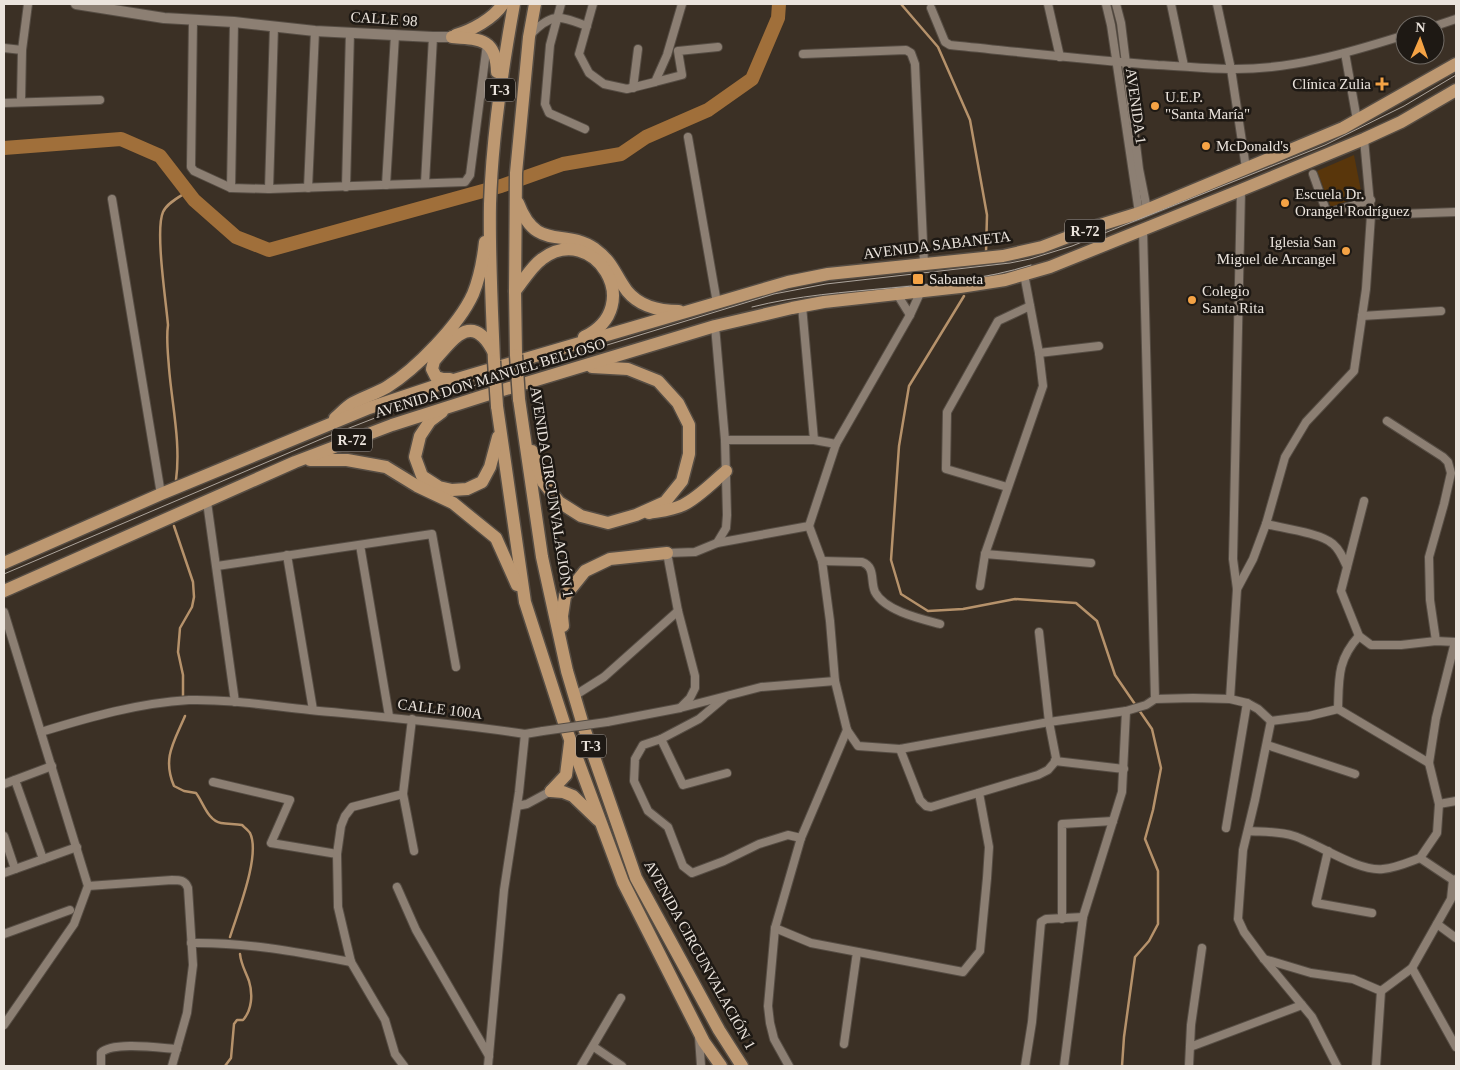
<svg xmlns="http://www.w3.org/2000/svg" width="1460" height="1070" font-family="Georgia,serif">
<style>
.park{fill:#59360b}
.lines{fill:none;stroke-linecap:round;stroke-linejoin:round}
.stream{stroke:#b6926b;stroke-width:2.5}
.river{stroke:#a06f3a;stroke-width:14}
.minor-casing{stroke:#564d44;stroke-width:10}
.tertiary-casing{stroke:#564d44;stroke-width:12}
.primary-casing{stroke:#564d44;stroke-width:15}
.minor{stroke:#8c7f73;stroke-width:8}
.tertiary{stroke:#8c7f73;stroke-width:10}
.primary{stroke:#bd9871;stroke-width:12}
.tram{stroke:#aca49c;stroke-width:1}
.minor-bridge-casing{stroke:#564d44;stroke-width:10;stroke-linecap:butt}
.primary-bridge-casing{stroke:#564d44;stroke-width:15;stroke-linecap:butt}
.minor-bridge{stroke:#8c7f73;stroke-width:8}
.primary-bridge{stroke:#bd9871;stroke-width:12}
.poi-dot{fill:#f5a345;stroke:#1e1914;stroke-width:2}
.labels{text-anchor:middle;dominant-baseline:central;stroke-width:5;stroke-linejoin:round;paint-order:stroke}
.shield{fill:#1e1914;stroke:#aea7a1;stroke-width:1}
.shield-label{font-size:14px;font-weight:bold;fill:#ebe4dd}
.street-label{font-size:15px;fill:#ebe4dd;stroke:#1e1914}
.poi-label{font-size:15px;fill:#ebe4dd;stroke:#1e1914;text-anchor:start}
</style>
<rect width="100%" height="100%" fill="#3b3025"/>
<path class="park" d="M1354 155 1362 196 1331 207 1317 171Z"/>
<g class="lines">
<g class="stream">
<path d="M901 4 938 47 970 120 987 215 986 252"/>
<path d="M964 296 909 386 899 446 891 560 901 594 928 611 963 609 1015 599 1076 603 1097 621 1115 675 1152 729 1161 768 1153 810 1145 839 1158 871V924L1149 941 1135 957 1124 1037 1122 1066"/>
<path d="M176 480C181 443 172 405 169 368 168 353 166 339 168 325 166 301 155 230 163 212 167 203 179 197 187 192"/>
<path d="M174 526 193 582 194 597 192 607 180 628 178 652 183 675V696"/>
<path d="M185 716C174 742 162 758 174 786L184 791 196 793C203 802 208 821 221 823 228 824 235 824 242 825 244 827 248 830 250 833 261 855 237 914 230 937"/>
<path d="M225 1066 231 1058 234 1024 237 1020H243C252 1010 253 994 249 981 246 972 241 965 240 954"/>
</g>
<path class="river" d="M4 148 121 139 160 156 194 200 236 237 269 250 501 186 563 164 621 154 646 137 708 110 752 79 778 18 779 4"/>
<defs>
<g id="minor">
<path d="M561 4 550 45 545 104 549 113 585 129"/>
<path d="M593 4 579 54 589 73 604 84 627 89 655 82 667 55 682 4"/>
<path d="M1048 4 1060 57"/>
<path d="M1106 4 1111 25 1139 213"/>
<path d="M1116 4 1121 23 1139 169 1147 209"/>
<path d="M1171 4 1184 66"/>
<path d="M1217 4 1231 69 1246 168"/>
<path d="M931 8 945 42 950 45C1019 52 1088 60 1158 65 1182 66 1206 69 1230 69 1290 70 1348 53 1405 35"/>
<path d="M193 19 191 167 194 171 231 188 269 189 465 182 470 175 487 44"/>
<path d="M1435 26 1456 19"/>
<path d="M530 35C552 12 559 16 587 26"/>
<path d="M4 48 22 50"/>
<path d="M1345 53 1357 120"/>
<path d="M803 54 906 50 911 53 915 64 924 264"/>
<path d="M655 82 682 75 678 51 718 47"/>
<path d="M633 88 638 49"/>
<path d="M21 101 22 50 28 4"/>
<path d="M4 103 100 100"/>
<path d="M688 137 717 303"/>
<path d="M1313 174 1327 213 1371 200"/>
<path d="M425 183 433 37"/>
<path d="M386 185 395 35"/>
<path d="M346 187 350 32"/>
<path d="M231 188 234 22"/>
<path d="M308 188 315 31"/>
<path d="M269 189 274 26"/>
<path d="M112 199 161 494"/>
<path d="M1371 215 1456 212"/>
<path d="M1143 230 1155 699"/>
<path d="M897 294 910 315 921 291"/>
<path d="M802 306 814 440"/>
<path d="M1362 316 1441 311"/>
<path d="M715 326 725 440 727 515 726 528 717 543"/>
<path d="M1039 353 1099 346"/>
<path d="M1387 421 1443 457 1448 462 1451 473 1444 504 1429 557 1430 600 1436 641"/>
<path d="M725 440H814L836 444"/>
<path d="M1007 487 946 469 947 412 998 321 1030 306"/>
<path d="M1364 501 1341 591 1359 636 1371 645H1401L1436 641 1456 642"/>
<path d="M207 502 235 702"/>
<path d="M1266 524C1282 528 1321 533 1333 544 1340 550 1343 558 1347 567"/>
<path d="M809 526 822 561 830 621 835 681 847 730 858 746 900 749 1049 722 1126 711 1146 705 1155 699 1193 698 1230 699 1247 703 1258 709 1271 721 1309 716 1338 709"/>
<path d="M360 545 389 716"/>
<path d="M985 554 1091 563"/>
<path d="M287 555 313 710"/>
<path d="M822 561 862 562C876 567 870 581 875 592 885 611 921 619 940 624"/>
<path d="M217 566 432 534 456 667"/>
<path d="M980 586 985 554 1043 386 1039 353 1024 274"/>
<path d="M1237 589 1253 559 1266 524 1285 457 1306 422 1354 371 1366 289 1371 215 1364 139"/>
<path d="M4 612 88 886 74 924 4 1025"/>
<path d="M1359 636C1337 660 1339 679 1338 709L1429 763"/>
<path d="M574 696 604 677 678 611"/>
<path d="M724 698 699 719 661 739 683 785 727 773"/>
<path d="M1230 699 1237 589 1233 559 1241 190"/>
<path d="M680 708 690 698 695 688V676L678 611 667 553 695 552 717 543 809 526 836 444 910 315"/>
<path d="M1271 721 1255 800 1243 850 1238 919 1244 932 1264 959 1312 1017 1337 1066"/>
<path d="M607 722 680 708 761 687 835 681"/>
<path d="M41 732C90 717 138 703 189 700 230 699 270 706 310 710 382 717 454 723 525 734L543 731"/>
<path d="M661 739 643 745 635 759 634 781 648 811 668 827 683 866 692 873 724 861 759 844 788 835 801 838"/>
<path d="M1267 745 1355 774"/>
<path d="M900 749 920 800 926 806 931 807 1038 775 1048 770 1054 763 1056 758 1049 722 1039 632"/>
<path d="M1055 761 1124 769"/>
<path d="M15 780 43 859"/>
<path d="M213 782 290 800 271 843 337 854"/>
<path d="M4 784 52 766"/>
<path d="M403 794 414 851"/>
<path d="M1439 804 1456 801"/>
<path d="M517 806 527 804 551 791"/>
<path d="M1226 828 1247 703"/>
<path d="M1248 831C1263 832 1279 831 1294 836 1319 844 1358 872 1383 869 1396 868 1409 862 1420 858L1437 833 1439 804 1429 763 1436 718 1455 642"/>
<path d="M4 836 15 869"/>
<path d="M1328 851 1316 903 1372 913"/>
<path d="M1420 858 1453 880 1456 879"/>
<path d="M4 873 77 847"/>
<path d="M88 886 172 880C180 880 185 880 188 888L193 965 187 1013 172 1066"/>
<path d="M397 887 416 930 489 1056"/>
<path d="M1062 919V824L1113 821"/>
<path d="M1437 924 1456 938"/>
<path d="M775 928 811 943 963 972 980 951 987 878 989 847 979 793"/>
<path d="M4 934 70 910"/>
<path d="M191 943C245 942 298 952 351 962"/>
<path d="M1264 959 1311 973 1353 979 1381 991 1376 1066"/>
<path d="M1412 968 1456 1047"/>
<path d="M1381 991 1412 968 1451 899 1453 880"/>
<path d="M699 1037 701 1066"/>
<path d="M844 1044 857 952"/>
<path d="M594 1047 622 1066"/>
<path d="M1190 1047 1302 1005"/>
<path d="M101 1066V1053C112 1041 161 1048 177 1049"/>
<path d="M404 1066 395 1054 385 1020 351 962 338 907 337 854 341 826 345 816 352 807 403 794 412 719"/>
<path d="M488 1066 504 890 519 792 525 734"/>
<path d="M581 1066 621 998"/>
<path d="M789 1066 774 1039 770 1023 768 1006 775 928 801 838 847 730"/>
<path d="M1025 1066 1032 1022 1041 922 1046 919 1083 917"/>
<path d="M1064 1066 1083 917 1122 792 1126 711"/>
<path d="M1189 1066 1191 1025 1202 948"/>
</g>
<path id="tertiary" d="M76 4 164 18 234 22 315 31 433 37H452"/>
<g id="primary">
<path d="M456 35C472 30 493 19 503 4"/>
<path d="M452 37C481 39 496 39 497 72"/>
<path d="M518 203C537 253 563 227 595 249 613 262 615 275 627 291 640 307 660 311 679 311"/>
<path d="M515 291C523 281 532 266 542 259 593 221 648 306 584 337"/>
<path d="M516 355 515 291 516 173 529 37 535 4"/>
<path d="M494 361C492 309 489 256 490 204 492 137 502 70 514 4"/>
<path d="M450 379H443L436 377 432 369 434 361C453 339 472 311 493 351"/>
<path d="M519 399 542 557 567 671 583 725 636 878 719 1030 742 1066"/>
<path d="M497 406 525 602 565 726 623 882 704 1042 721 1066"/>
<path d="M442 412 430 421 420 436 415 457 422 476 439 487 452 490 467 489 482 482 490 467 498 437"/>
<path d="M335 418C341 413 346 407 353 403 364 397 377 393 387 387 416 369 459 325 473 294 480 277 483 260 485 242"/>
<path d="M532 451 543 482 559 502 581 516 608 523 636 515 665 502 682 481 689 454V425L678 403 658 381 628 369 592 367"/>
<path d="M310 460H347L386 467 417 486 453 503 496 538 517 585"/>
<path d="M649 513C661 511 673 510 683 505 699 497 713 482 726 471"/>
<path d="M4 563 161 494 369 408 447 382 788 282 828 274 1003 256 1042 247 1097 226 1139 213 1343 128 1456 64"/>
<path d="M4 591 295 462 392 425 483 396 715 326 792 308 824 302 960 287 1005 280 1050 267 1241 190 1364 139 1401 122 1456 90"/>
<path d="M563 626 562 616 565 596 585 571 610 559 667 553"/>
<path d="M551 791 563 792 573 796 598 820"/>
<path d="M551 791 566 775 570 743"/>
</g>
</defs>
<use href="#minor" class="minor-casing"/>
<use href="#tertiary" class="tertiary-casing"/>
<use href="#primary" class="primary-casing"/>
<use href="#minor" class="minor"/>
<use href="#tertiary" class="tertiary"/>
<use href="#primary" class="primary"/>
<g class="tram">
<path d="M752 307C843 284 941 293 1031 265"/>
<path d="M4 574 326 437 393 411 437 397 774 294 826 284 1010 263 1030 259 1072 246 1325 145 1404 106 1456 75"/>
</g>
<defs>
<path id="minor-bridge" d="M543 731 607 722"/>
<g id="primary-bridge">
<path d="M516 355 519 399"/>
<path d="M494 361 497 406"/>
</g>
</defs>
<use href="#minor-bridge" class="minor-bridge-casing"/>
<use href="#primary-bridge" class="primary-bridge-casing"/>
<use href="#minor-bridge" class="minor-bridge"/>
<use href="#primary-bridge" class="primary-bridge"/>
</g>
<g class="poi-dot">
<path d="M1379.5 76.5h5v5h5v5h-5v5h-5v-5h-5v-5h5z"/>
<circle cx="1155" cy="106" r="5"/>
<circle cx="1206" cy="146" r="5"/>
<circle cx="1285" cy="203" r="5"/>
<circle cx="1346" cy="251" r="5"/>
<rect x="912" y="273" width="12" height="12" rx="2.5"/>
<circle cx="1192" cy="300" r="5"/>
</g>
<g class="labels">
<g class="shield">
<rect x="485" y="78.5" width="30" height="23" rx="4"/>
<rect x="1065" y="219.5" width="40" height="23" rx="4"/>
<rect x="332" y="428.5" width="40" height="23" rx="4"/>
<rect x="576" y="734.5" width="30" height="23" rx="4"/>
</g>
<g class="shield-label">
<text x="500" y="90">T-3</text>
<text x="1085" y="231">R-72</text>
<text x="352" y="440">R-72</text>
<text x="591" y="746">T-3</text>
</g>
<g class="street-label">
<text transform="translate(384 19) rotate(4)">CALLE 98</text>
<text transform="translate(1136 106) rotate(82)">AVENIDA 1</text>
<text transform="translate(937 245) rotate(-7)">AVENIDA SABANETA</text>
<text transform="translate(490 378) rotate(-17)">AVENIDA DON MANUEL BELLOSO</text>
<text transform="translate(552 492) rotate(81)">AVENIDA CIRCUNVALACIÓN 1</text>
<text transform="translate(440 709) rotate(7)">CALLE 100A</text>
<text transform="translate(700 955) rotate(61)">AVENIDA CIRCUNVALACIÓN 1</text>
</g>
<g class="poi-label">
<text x="1371" y="84" text-anchor="end">Clínica Zulia</text>
<text x="1165" y="97">U.E.P.<tspan x="1165" dy="17">"Santa María"</tspan></text>
<text x="1216" y="146">McDonald's</text>
<text x="1295" y="194">Escuela Dr.<tspan x="1295" dy="17">Orangel Rodríguez</tspan></text>
<text x="1336" y="242" text-anchor="end">Iglesia San<tspan x="1336" dy="17">Miguel de Arcangel</tspan></text>
<text x="929" y="279">Sabaneta</text>
<text x="1202" y="291">Colegio<tspan x="1202" dy="17">Santa Rita</tspan></text>
</g>
</g>
<rect width="1460" height="1070" fill="none" stroke="#ebe4dd" stroke-width="10"/>
<g transform="translate(1420 40) rotate(2)"><circle r="24" fill="#1e1914" stroke="#706a64"/>
<path d="M0-4L9 19L0 12L-9 19Z" fill="#f5a345"/>
<text y="-8" font-size="14" font-weight="bold" text-anchor="middle" fill="#ebe4dd">N</text>
</g>
</svg>
